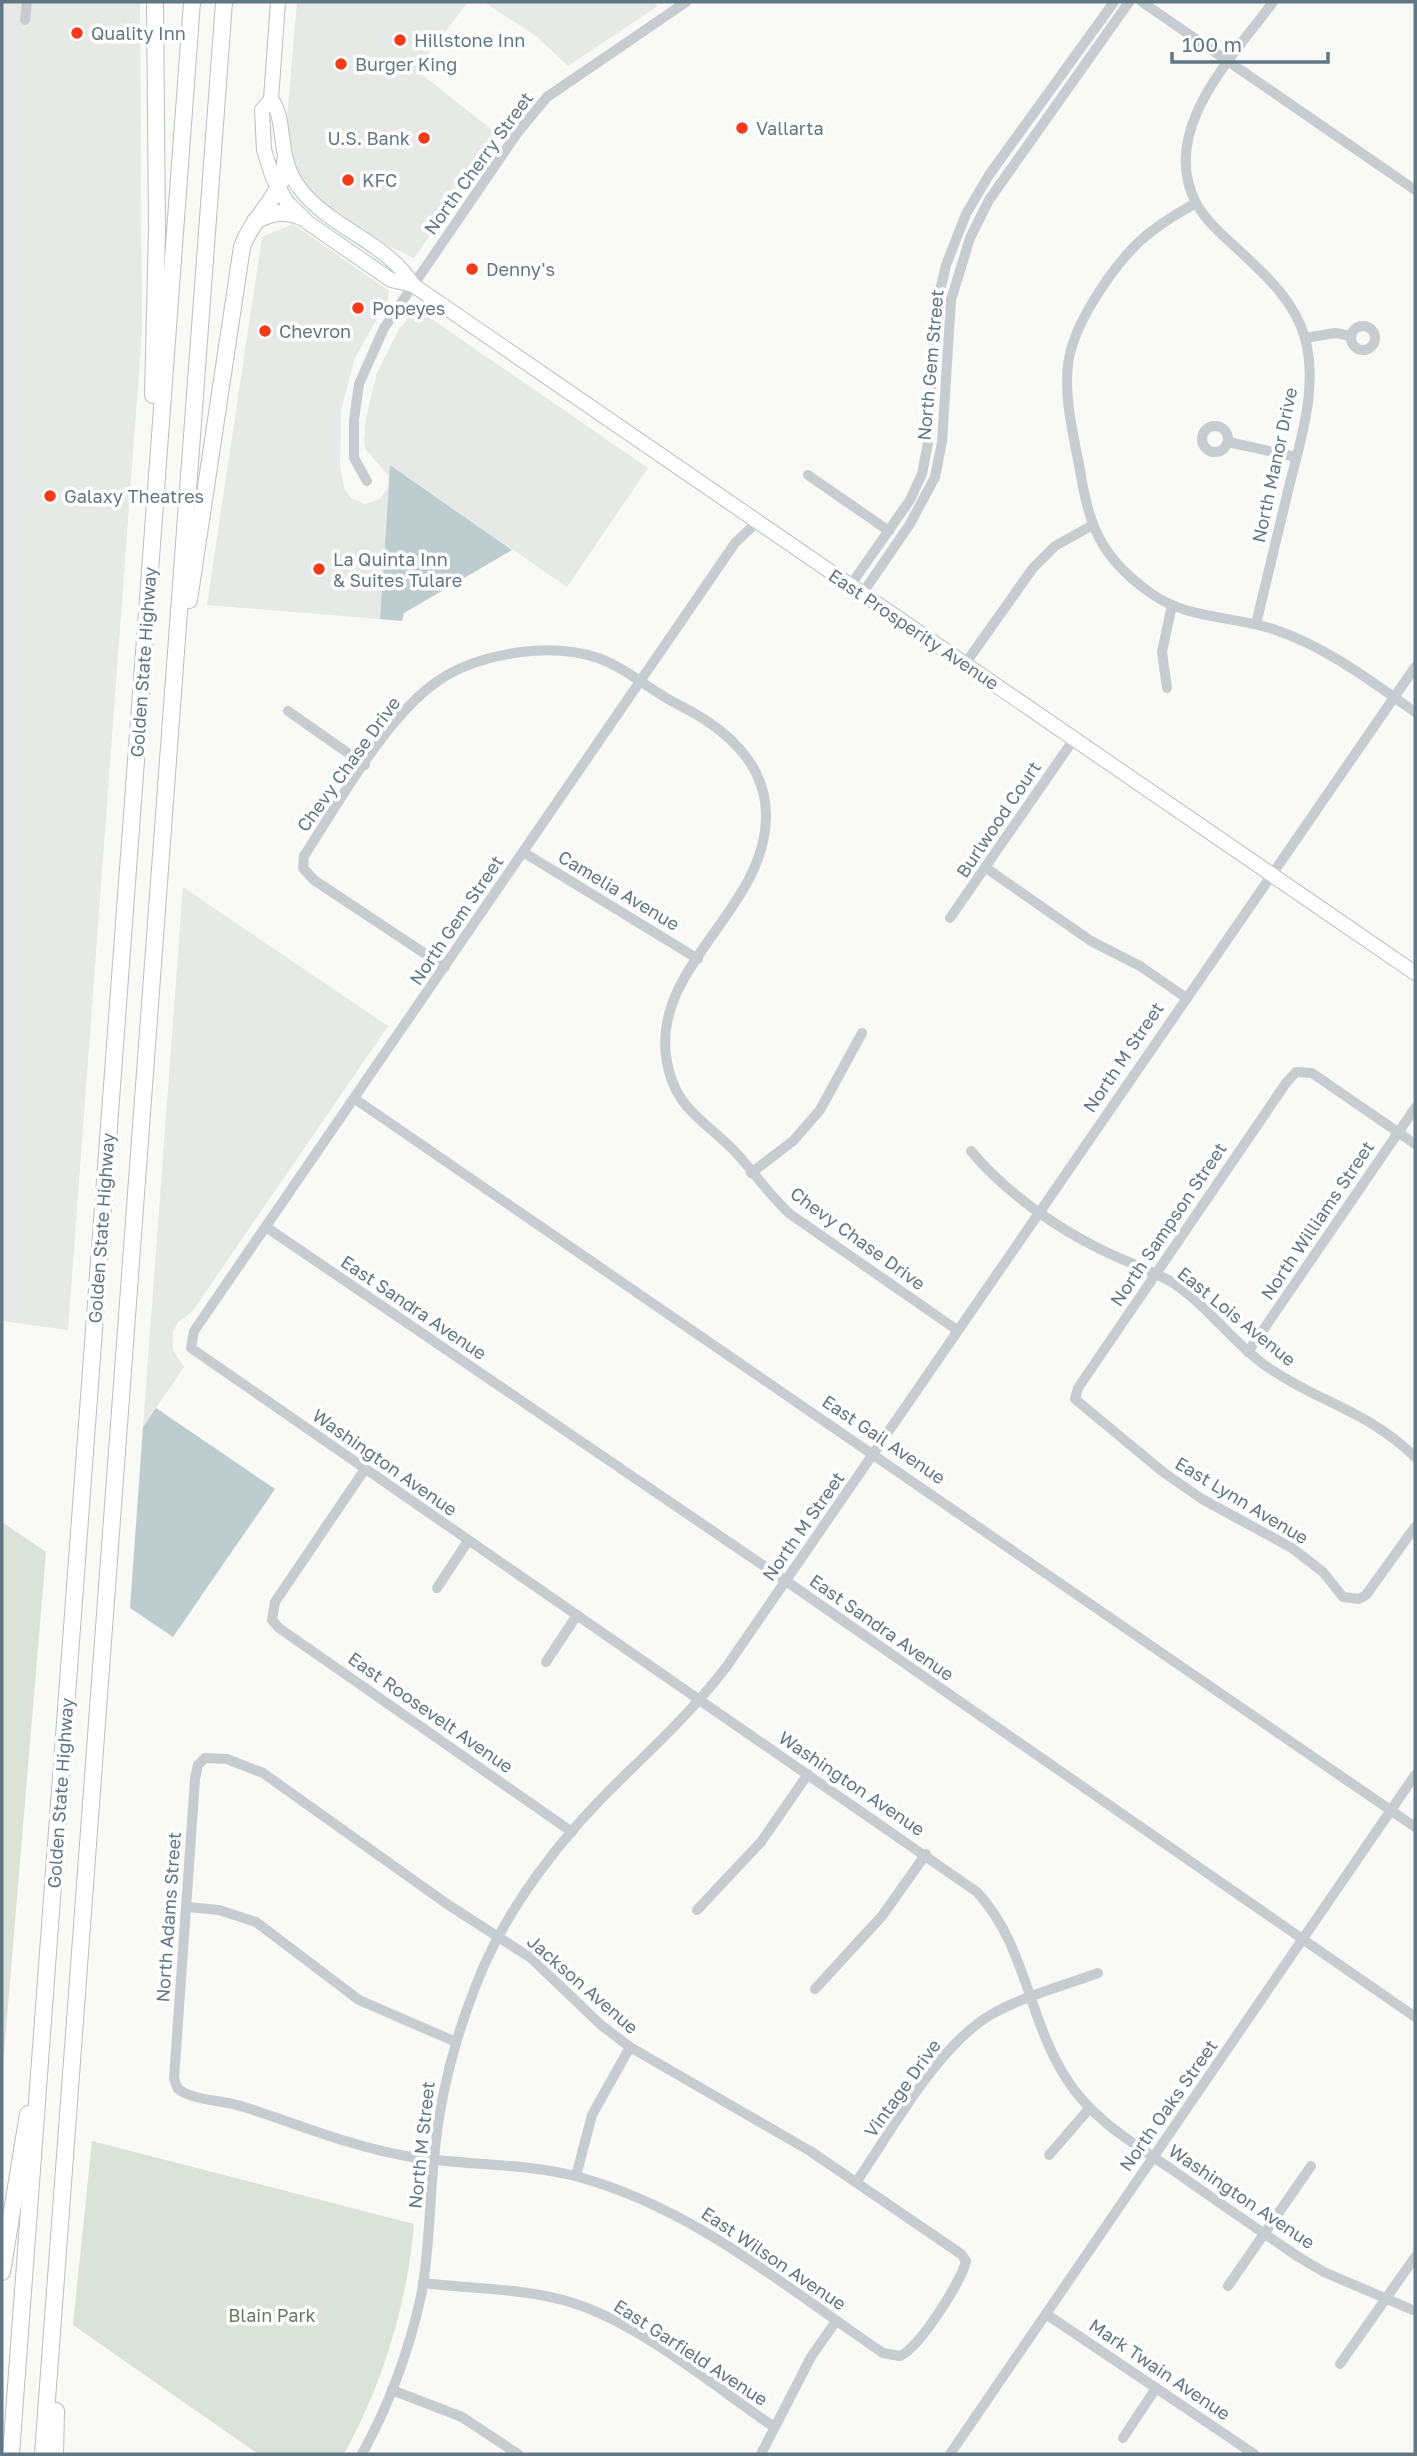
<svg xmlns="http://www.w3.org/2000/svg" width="1417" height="2456" font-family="'Golos Text',sans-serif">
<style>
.built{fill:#e7e9e7}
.green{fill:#dbe2d7}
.water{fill:#bdcccf}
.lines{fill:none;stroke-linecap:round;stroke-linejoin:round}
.major-casing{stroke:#b9bfc2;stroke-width:16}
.highway-casing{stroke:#bbbfc2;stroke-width:18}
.minor{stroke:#c6cccf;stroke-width:10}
.major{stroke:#fff;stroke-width:14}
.highway{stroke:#fff;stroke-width:16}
.poi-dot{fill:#f53a1a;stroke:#fff;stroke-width:2.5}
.labels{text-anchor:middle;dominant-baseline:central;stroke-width:7;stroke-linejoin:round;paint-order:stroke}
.poi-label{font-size:18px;fill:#617884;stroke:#fff;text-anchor:start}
.street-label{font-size:18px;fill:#617884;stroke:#fff}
.park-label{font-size:18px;fill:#687b61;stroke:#fff}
</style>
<rect width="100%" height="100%" fill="#f9f9f6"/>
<g class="built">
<path d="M2 2H140L142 331 68 1330 2 1321Z"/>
<path d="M297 2H468L416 70 500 136 414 258 378 241 320 201 303 180 291 157 287 118Z"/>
<path d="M484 2H652L658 6 568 66 536 36Z"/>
<path d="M293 224 389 291 388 299 355 358 341 410 340 467 345 490 351 498 365 504 380 499 388 487 380 619 207 605 262 237Z"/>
<path d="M414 311H420L648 468 567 587 390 465 389 476 366 450 364 442 366 418 377 373 399 329Z"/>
<path d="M183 887 388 1026 192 1312 178 1322 173 1332V1350L184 1367 143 1427Z"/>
</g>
<g class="green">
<path d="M2 1522 46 1552 2 2076Z"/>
<path d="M92 2141 414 2224C407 2305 383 2383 344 2454H258L73 2325Z"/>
</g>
<g class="water">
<path d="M390 465 512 550 404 613 402 621 380 619Z"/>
<path d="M156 1408 275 1489 173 1637 130 1608 143 1427Z"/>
</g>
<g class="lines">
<defs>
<g id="major">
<path d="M278 2 271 99 262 110 264 150 273 178 287 202 307 222 391 280 413 285 1415 973"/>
<path d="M271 99C288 121 275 159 301 190 332 229 388 243 413 285"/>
</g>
<g id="highway">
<path d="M255 221C272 212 284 210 301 217"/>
<path d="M153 395 157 231 155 2"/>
<path d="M189 600 242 247C253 215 284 196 285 161"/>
<path d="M2 2272 28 2114"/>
<path d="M11 2454 192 2"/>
<path d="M43 2454 224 2"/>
<path d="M55 2454 56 2411"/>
</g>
</defs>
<use href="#major" class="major-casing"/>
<use href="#highway" class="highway-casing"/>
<g class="minor">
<path d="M1142 2 1415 190"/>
<path d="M25 20 27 2"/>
<path d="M1196 203C1176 214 1156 226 1139 242 1111 269 1072 326 1068 365 1064 397 1073 433 1079 465 1089 525 1099 557 1152 594 1187 619 1233 616 1273 629 1325 646 1371 681 1415 712"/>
<circle cx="1363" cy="338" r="12"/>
<path d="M1305 338 1335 333 1351 336"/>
<circle cx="1215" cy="439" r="13"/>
<path d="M1228 442 1296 457"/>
<path d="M808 475 889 531"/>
<path d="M367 481 354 458V420L359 384 384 328 518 132 547 97 686 2"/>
<path d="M757 522 735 543 194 1331 191 1348 977 1892C1026 1945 1028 2019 1066 2078 1092 2120 1135 2144 1174 2171 1215 2200 1256 2228 1297 2256L1324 2272 1415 2311"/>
<path d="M850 586 910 500 922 474 928 443 936 308 946 265 966 214 989 175 1114 2"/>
<path d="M862 594 910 524 935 477 942 442 951 300 970 238 989 200 1129 2"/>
<path d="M1256 624C1266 581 1277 538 1287 495 1299 444 1319 390 1305 338 1295 303 1269 278 1243 254 1227 239 1207 223 1196 203 1158 130 1233 57 1273 2"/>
<path d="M965 664 1033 568 1055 546 1091 526"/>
<path d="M1167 688 1162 652 1172 605"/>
<path d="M288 711 365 765"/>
<path d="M523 852 698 959"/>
<path d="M986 868 1091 941 1140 966 1185 997"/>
<path d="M950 918 1074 739"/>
<path d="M445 967 314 880 303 868 304 856C338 804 387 715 438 681 462 664 493 656 521 652 546 649 574 650 598 658 628 669 651 691 679 705 723 727 766 762 766 816 766 908 654 965 666 1056 673 1111 707 1120 739 1156 757 1176 770 1196 790 1214L957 1330"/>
<path d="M355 1099 1415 1827"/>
<path d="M1415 1144 1312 1073 1296 1072 1286 1083 1078 1388 1075 1399 1163 1472 1202 1499 1292 1548 1323 1572 1343 1597 1359 1599 1366 1595 1415 1527"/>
<path d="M971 1151C1003 1190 1056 1228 1102 1250 1124 1261 1148 1269 1170 1281 1207 1304 1231 1341 1266 1366 1317 1402 1367 1410 1415 1457"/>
<path d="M751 1173 793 1141 820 1110 862 1033"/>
<path d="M266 1227 786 1581 1415 2017"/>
<path d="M1248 1352 1415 1108"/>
<path d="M365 1469 275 1602 272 1620 279 1628 572 1832"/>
<path d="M437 1588 468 1541"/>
<path d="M546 1662 577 1615"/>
<path d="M205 1758 227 1759 263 1773 447 1904 531 1958 601 2025 630 2047 810 2151 961 2254 966 2261C961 2282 920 2347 900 2356L883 2353C785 2287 695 2209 579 2177 522 2162 463 2166 406 2156 349 2146 298 2124 244 2107 224 2100 194 2101 178 2089L174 2079 195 1779 198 1765Z"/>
<path d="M188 1907 219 1910 256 1922 359 2000 456 2042"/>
<path d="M697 1910 761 1842 808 1774"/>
<path d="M815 1989 882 1916 926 1854"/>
<path d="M1049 2155 1089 2109"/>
<path d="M576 2176 592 2115 630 2047"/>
<path d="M857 2181C892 2130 938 2045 992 2014 1024 1996 1063 1986 1098 1973"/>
<path d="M423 2283C471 2289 526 2288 573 2303 640 2324 714 2386 774 2427"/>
<path d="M1228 2286 1311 2166"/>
<path d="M1046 2314 1254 2454"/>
<path d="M1340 2364 1415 2257"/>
<path d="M392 2390 462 2417 518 2454"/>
<path d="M1123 2438 1156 2388"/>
<path d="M362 2454C389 2405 409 2351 421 2296 430 2250 429 2205 434 2159 439 2099 454 2041 476 1985 506 1907 563 1835 622 1778 659 1742 695 1708 727 1666L1415 667"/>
<path d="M761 2454 811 2357 836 2321"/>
<path d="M950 2454 1415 1775"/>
</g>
<use href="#major" class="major"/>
<use href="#highway" class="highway"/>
</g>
<g class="poi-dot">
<circle cx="77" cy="33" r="7"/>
<circle cx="400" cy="40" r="7"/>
<circle cx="341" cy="64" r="7"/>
<circle cx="742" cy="128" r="7"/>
<circle cx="424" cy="138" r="7"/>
<circle cx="348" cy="180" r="7"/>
<circle cx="472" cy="269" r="7"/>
<circle cx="358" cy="308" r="7"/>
<circle cx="265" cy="331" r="7"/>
<circle cx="50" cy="496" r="7"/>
<circle cx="319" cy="569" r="7"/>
</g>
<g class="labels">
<g class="poi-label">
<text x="91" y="33">Quality Inn</text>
<text x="414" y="40">Hillstone Inn</text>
<text x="355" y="64">Burger King</text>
<text x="756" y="128">Vallarta</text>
<text x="410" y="138" text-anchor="end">U.S. Bank</text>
<text x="362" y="180">KFC</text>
<text x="486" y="269">Denny's</text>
<text x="372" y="308">Popeyes</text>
<text x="279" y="331">Chevron</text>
<text x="64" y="496">Galaxy Theatres</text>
<text x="333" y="559">La Quinta Inn<tspan x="333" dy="21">&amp; Suites Tulare</tspan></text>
</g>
<g class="street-label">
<text transform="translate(478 163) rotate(-54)">North Cherry Street</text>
<text transform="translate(930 365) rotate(-85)">North Gem Street</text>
<text transform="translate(1274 465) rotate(-78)">North Manor Drive</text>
<text transform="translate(914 629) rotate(34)">East Prosperity Avenue</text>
<text transform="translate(143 662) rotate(-86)">Golden State Highway</text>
<text transform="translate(348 764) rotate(-54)">Chevy Chase Drive</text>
<text transform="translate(998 819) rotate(-56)">Burlwood Court</text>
<text transform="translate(619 890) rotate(31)">Camelia Avenue</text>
<text transform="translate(456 920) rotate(-56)">North Gem Street</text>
<text transform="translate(1123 1057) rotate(-56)">North M Street</text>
<text transform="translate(1317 1220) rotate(-56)">North Williams Street</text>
<text transform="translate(1168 1224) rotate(-56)">North Sampson Street</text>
<text transform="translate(101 1228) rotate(-86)">Golden State Highway</text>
<text transform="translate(858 1238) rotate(36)">Chevy Chase Drive</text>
<text transform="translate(414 1307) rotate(34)">East Sandra Avenue</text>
<text transform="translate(1237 1316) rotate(39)">East Lois Avenue</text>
<text transform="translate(884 1439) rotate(34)">East Gail Avenue</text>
<text transform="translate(385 1462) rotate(35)">Washington Avenue</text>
<text transform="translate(1242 1500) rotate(31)">East Lynn Avenue</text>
<text transform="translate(803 1526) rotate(-55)">North M Street</text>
<text transform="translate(882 1627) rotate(35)">East Sandra Avenue</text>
<text transform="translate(431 1712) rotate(35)">East Roosevelt Avenue</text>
<text transform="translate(852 1783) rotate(34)">Washington Avenue</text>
<text transform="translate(60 1793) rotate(-86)">Golden State Highway</text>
<text transform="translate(168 1917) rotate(-86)">North Adams Street</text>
<text transform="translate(583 1984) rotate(41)">Jackson Avenue</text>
<text transform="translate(902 2088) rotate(-54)">Vintage Drive</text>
<text transform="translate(1168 2105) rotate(-55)">North Oaks Street</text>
<text transform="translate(421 2145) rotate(-84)">North M Street</text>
<text transform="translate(1242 2196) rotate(34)">Washington Avenue</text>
<text transform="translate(774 2258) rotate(34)">East Wilson Avenue</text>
<text transform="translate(691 2352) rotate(33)">East Garfield Avenue</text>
<text transform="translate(1160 2369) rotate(34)">Mark Twain Avenue</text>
</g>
<g class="park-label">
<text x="272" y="2315">Blain Park</text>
</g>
</g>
<rect width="1417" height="2456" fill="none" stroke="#617884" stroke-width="7"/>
<path d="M1172 52v10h156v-10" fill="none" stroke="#617884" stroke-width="3.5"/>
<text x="1182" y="52" font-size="21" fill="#617884" stroke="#ffffff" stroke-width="5" paint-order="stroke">100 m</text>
</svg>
